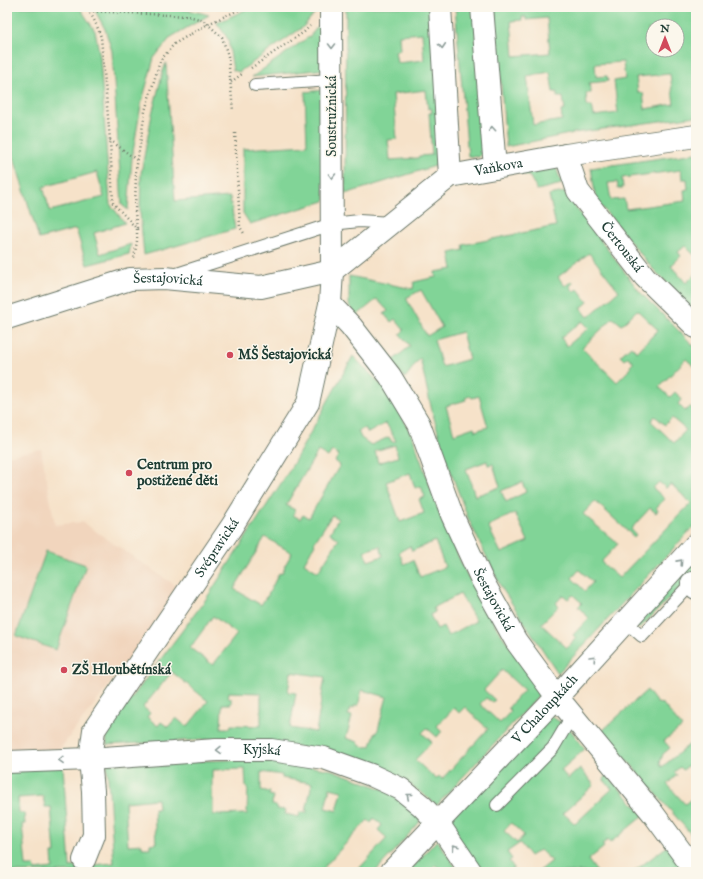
<svg xmlns="http://www.w3.org/2000/svg" width="703" height="879" font-family="'IM FELL English',serif">
<style>
.built{fill:#f1d5bd}
.green{fill:#81d497;stroke:#508866;fill-rule:evenodd}
.lines{fill:none;stroke-linecap:round;stroke-linejoin:round}
.lane-casing{stroke:#6a7768;stroke-width:14}
.street-casing{stroke:#6a7768;stroke-width:24}
.path{stroke:#6a7768;stroke-width:2.5;stroke-dasharray:1 3;stroke-linecap:butt}
.lane{stroke:#fff;stroke-width:12}
.street{stroke:#fff;stroke-width:22}
.oneway{stroke:#8f9e9a}
.poi-dot{fill:#d1495b;stroke:#fbf7ec;stroke-width:1.5}
.labels{text-anchor:middle;dominant-baseline:central;stroke-width:3;stroke-linejoin:round;paint-order:stroke}
.street-label{font-size:14px;fill:#1f3d34;stroke:#fbf7ec}
.poi-label{font-size:14px;font-weight:bold;fill:#1f3d34;stroke:#fbf7ec;text-anchor:start}
</style>
<rect width="100%" height="100%" fill="#fbf7ec"/>
<filter id="ink" filterUnits="userSpaceOnUse"><feTurbulence type="fractalNoise" baseFrequency=".025" numOctaves="2"/><feDisplacementMap in="SourceGraphic" scale="8" xChannelSelector="R" yChannelSelector="G"/><feConvolveMatrix kernelMatrix="1 2 1 2 8 2 1 2 1" color-interpolation-filters="sRGB"/></filter>
<filter id="wash" filterUnits="userSpaceOnUse"><feTurbulence type="fractalNoise" baseFrequency=".012" numOctaves="4" result="noise"/><feDisplacementMap in="SourceGraphic" scale="16" xChannelSelector="R" yChannelSelector="G"/><feGaussianBlur stdDeviation="0.9" result="paint"/><feColorMatrix in="noise" values="0 0 0 0 0 0 0 0 0 0 0 0 0 0 0 0 0 1.4 0 .05"/><feComposite in="paint" operator="in"/></filter>
<g filter="url(#wash)">
<rect width="100%" height="100%" fill="#f6e2c9"/>
<path class="built" d="M41 449 55 525 82 522 182 590 60 749 7 753V456Z"/>
<g class="green">
<path d="M7 7H78L82 11 95 31 100 57 110 204 125 223 94 233 100 254 131 244 129 254 87 265 76 229 39 239 7 135ZM97 172 104 197 50 211 43 187Z"/>
<path d="M93 7C132 7 172 4 209 15L171 37 154 58 141 105 132 158 128 210 122 205 112 51 105 29Z"/>
<path d="M251 7H320L303 27 239 72 233 70 228 39 217 23Z"/>
<path d="M346 7H433L445 163 345 194ZM422 33 424 60 397 63 395 51 400 50 399 35ZM426 90 428 109 431 108 432 113H429L432 155 419 156 418 158 390 160 388 140 397 139 393 94Z"/>
<path d="M455 7H474L486 149 479 157 468 156Z"/>
<path d="M495 7H696V116L574 133 506 147ZM522 17H526V20L547 18 550 53 514 56 511 21 522 20ZM653 26H677V50H653V45H650L648 29H653ZM623 62 625 79 614 81 618 113 594 116 592 106H587L586 93H591L589 83 608 81 607 76 596 77 595 64ZM550 72 553 92H557V97H563L565 110 561 111 562 120 533 125 527 76ZM670 74 674 104 645 109 643 93H638L636 77Z"/>
<path d="M324 19 326 69 252 77 310 36Z"/>
<path d="M166 63 175 201 230 197 235 229 144 255 140 213 141 173 152 114 163 71Z"/>
<path d="M323 90 325 201 250 224 243 213V149L307 145 305 92Z"/>
<path d="M696 153V257L685 246 678 252 681 256 671 266 686 283 696 273V312L653 269 596 200 591 168ZM681 170 682 179H687L688 189 684 190 685 201 626 209 624 199 611 200 608 183 617 182 618 188H623L622 178Z"/>
<path d="M555 165 562 184 537 190 530 177 518 172Z"/>
<path d="M564 192 639 291 696 348V368L686 359 659 387 670 397 675 392 682 399 678 404 685 411 690 406 693 409 696 405V524L558 673 501 587 468 518 445 456 432 411 420 358 405 378 391 362 410 346 400 334 404 330 395 319 391 322 384 314 388 311 377 299 355 317 349 305V276L413 289 414 282 436 277 435 272 453 269 450 253 464 250 463 245 556 226 549 195ZM589 253 619 291 588 317 581 308 588 302 578 289 574 292 570 286 573 283 572 281 565 286 558 277ZM421 290 442 327 427 336 406 298ZM637 310 658 330 637 352 631 346 620 356 624 360 628 357 634 362 630 366 631 368 617 382 582 348 613 318 622 325ZM582 321 589 328 567 346 561 338ZM462 332 469 359 442 367 434 340ZM470 396 472 398 479 396 488 427 475 431 474 427 454 434 446 406 466 400 465 398ZM655 416 665 425 672 418 686 430 674 443 651 421ZM487 461 488 465 493 464 500 487 475 496 466 469ZM522 482 526 492 506 502 501 491ZM659 482 666 488 671 484 691 503 619 578 601 562 618 544 583 514 595 501 634 537 636 535 631 529 650 508 656 513 658 510 656 508 665 499 653 488ZM515 513 528 541 501 553 488 526ZM579 570 593 582 585 591 572 578ZM563 595 568 599 573 595 582 603 578 607 589 618 573 635 576 638 567 648 541 624 559 606 556 603Z"/>
<path d="M353 356 384 388 400 412 413 438 443 523 466 573 497 628 538 687V696L437 805 403 779 368 761 326 750 216 739 107 745 106 732 206 599 289 471ZM386 423 396 441 392 442 389 437 371 445 361 438 358 431 365 428 368 433ZM395 445 398 457 378 463 375 451ZM318 451 328 457 332 451 339 455 335 461 340 465 309 518 303 515 300 519 293 515 295 510 286 505ZM410 473 415 488 421 486 425 497 419 499 424 513 400 522 386 482ZM332 515 338 519 330 533 339 539 318 572 304 563 315 544 314 543ZM265 537 292 553 284 567 285 568 281 574 279 573 267 597H266L261 605 234 589ZM435 541 445 567 420 577 413 560 404 564 399 552 410 546 412 551ZM380 546 383 556 368 561 364 551ZM460 594 476 621 448 636 443 626 437 629 430 615 435 612 433 608ZM213 616 237 634 213 665 190 648ZM502 670 524 690 508 708 511 711 500 723 480 704 486 698 492 702 495 700 484 690ZM172 672 208 701 187 727 176 718 168 727 161 722 158 726 147 717 150 713 143 707ZM291 672 325 677 316 732 290 728 296 693 288 692ZM362 690 387 697 377 733H375L371 746 367 747 360 746 358 742 346 738 352 716 348 715 350 708H354L355 705 358 706ZM229 692 261 693V726L231 725 230 728H221L222 704H231V698H228ZM465 707 488 729 442 779 439 776 436 779 415 760 432 742 422 733 427 728 437 737 442 731 437 726 454 708 459 713Z"/>
<path d="M46 551 86 565 56 650 16 636Z"/>
<path d="M696 555V571L639 629 633 623Z"/>
<path d="M647 690 657 703 663 704 682 727 664 741 670 748 663 754 660 763 662 767 696 739V771L690 764 683 770 680 767 674 772 677 775 667 784 685 804 696 795V840L602 731Z"/>
<path d="M551 716 569 728 585 749 561 770 568 779 580 768 594 785 563 813 575 824 612 789 603 779 607 775 644 815 610 843 608 840 602 844 604 847 588 860 597 872H538L552 861 540 850 530 856 520 843 507 852 512 859 509 861 514 868 511 870 513 872H481L452 831 453 815ZM511 823 524 835 517 843 504 831Z"/>
<path d="M261 759 332 770 388 791 420 818 419 823 375 872H356L387 838 378 830 382 825 374 818 371 823 368 820 361 827 324 867 326 869 323 872H7V770L63 766 70 867 114 863 107 764ZM245 769 246 787H248L247 814 213 815V800H212V770ZM261 772 282 775V778L312 783 306 811H307V813L300 812 299 817 285 814 286 810 277 809V806L272 805 273 796 269 795 270 792 261 790ZM330 788 342 791 337 811 325 808ZM43 796 45 807H51L55 853H52L53 868 35 870 34 866H26L22 824H25L24 813H19L18 798ZM157 799 158 809H154L156 843 150 844V848H142V844L128 845 125 802Z"/>
<path d="M437 840 459 872H444L436 865 429 872H408Z"/>
<path d="M669 845 690 872H678L675 866 667 872H633Z"/>
</g>
</g>
<g filter="url(#ink)">
<g class="lines">
<defs>
<g id="lane">
<path d="M255 85 332 80"/>
<path d="M177 274 332 224 359 221 391 223"/>
<path d="M626 622 642 636 695 579"/>
<path d="M497 805 553 748 572 716"/>
</g>
<g id="street">
<path d="M440 7 450 176"/>
<path d="M482 7 495 168"/>
<path id="s1" d="M566 155 578 191 645 277 696 327"/>
<path id="s2" d="M330 304 351 326 390 376 419 424 452 515 482 580 516 641 557 697 652 812 696 872"/>
<path id="s3" d="M7 318 130 279 164 278 261 287 332 271 450 176 566 155 696 136"/>
<path d="M692 583 696 588"/>
<path id="s4" d="M7 762 90 759 216 750H271L324 758 371 775 401 789 422 806 438 823 471 872"/>
<path id="s5" d="M84 860 94 835 93 791 90 759 94 730 232 526 308 403 330 304 332 271 331 7"/>
<path id="s6" d="M391 872 557 697 696 544"/>
</g>
</defs>
<use href="#lane" class="lane-casing"/>
<use href="#street" class="street-casing"/>
<g class="path">
<path d="M85 7C93 15 97 26 101 37L110 140 113 203 137 229V241L134 258"/>
<path d="M89 11 188 16 203 20 222 37 228 56 233 111"/>
<path d="M251 68 304 32 310 26"/>
<path d="M231 82 242 74"/>
<path d="M235 133 240 227 245 235"/>
<path d="M110 140 138 161"/>
<path d="M137 228 135 213 136 171 145 111 160 61 174 44 208 24 245 7"/>
</g>
<use href="#lane" class="lane"/>
<use href="#street" class="street"/>
</g>
<defs><path id="oneway-chevron" d="M-2-3.5L2.5 0L-2 3.5" fill="none" stroke-width="1.6" stroke-linecap="round" stroke-linejoin="round"/></defs>
<g class="oneway">
<use href="#oneway-chevron" transform="translate(332 46) rotate(90)"/>
<use href="#oneway-chevron" transform="translate(442 46) rotate(86)"/>
<use href="#oneway-chevron" transform="translate(492 129) rotate(-95)"/>
<use href="#oneway-chevron" transform="translate(332 176) rotate(90)"/>
<use href="#oneway-chevron" transform="translate(680 562) rotate(-48)"/>
<use href="#oneway-chevron" transform="translate(593 658) rotate(-47)"/>
<use href="#oneway-chevron" transform="translate(219 750) rotate(179)"/>
<use href="#oneway-chevron" transform="translate(61 760) rotate(178)"/>
<use href="#oneway-chevron" transform="translate(409 796) rotate(-141)"/>
<use href="#oneway-chevron" transform="translate(455 847) rotate(-124)"/>
</g>
</g>
<g class="poi-dot">
<circle cx="230" cy="355" r="4"/>
<circle cx="129" cy="473" r="4"/>
<circle cx="64" cy="670" r="4"/>
</g>
<g class="labels">
<g class="street-label">
<text transform="translate(332 116) rotate(-90)">Soustružnická</text>
<text stroke="none"><textPath href="#s3" startOffset="534">Vaňkova</textPath></text>
<text stroke="none"><textPath href="#s1" startOffset="109">Čertouská</textPath></text>
<text stroke="none"><textPath href="#s3" startOffset="167">Šestajovická</textPath></text>
<text stroke="none"><textPath href="#s5" startOffset="352">Svépravická</textPath></text>
<text stroke="none"><textPath href="#s2" startOffset="341">Šestajovická</textPath></text>
<text stroke="none"><textPath href="#s6" startOffset="224">V Chaloupkách</textPath></text>
<text stroke="none"><textPath href="#s4" startOffset="255">Kyjská</textPath></text>
</g>
<g class="poi-label">
<text x="238" y="355">MŠ Šestajovická</text>
<text x="137" y="465">Centrum pro<tspan x="137" dy="16">postižené děti</tspan></text>
<text x="72" y="670">ZŠ Hloubětínská</text>
</g>
</g>
<rect width="703" height="879" fill="none" stroke="#fbf7ec" stroke-width="24"/>
<g transform="translate(665 38)"><circle r="19" fill="#fbf7ec" stroke="#a3ada2"/>
<path d="M0-3L7 15L0 10L-7 15Z" fill="#d1495b"/>
<text y="-6" font-size="11" font-weight="bold" text-anchor="middle" fill="#1f3d34">N</text>
</g>
</svg>
